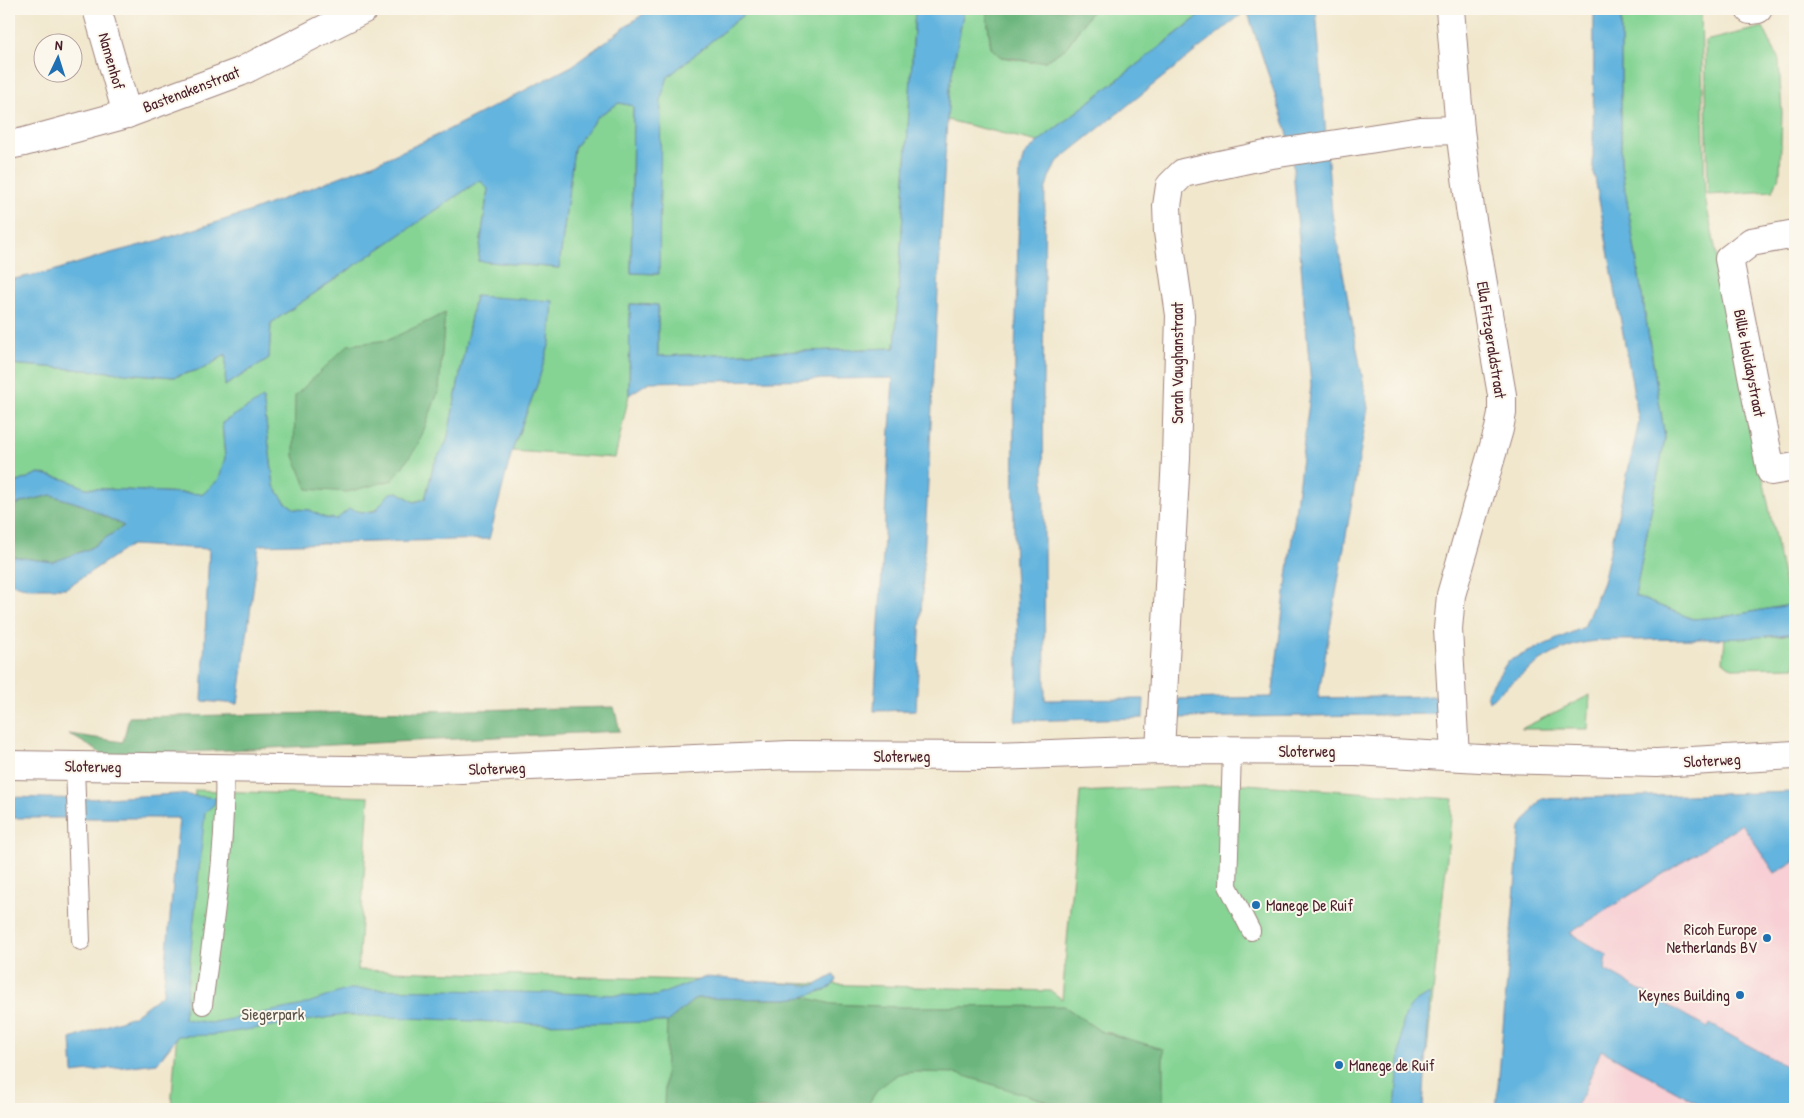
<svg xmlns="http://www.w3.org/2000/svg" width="1804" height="1118" font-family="'Patrick Hand',sans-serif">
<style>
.built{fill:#f7cfd4}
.green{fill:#85d494;stroke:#687a60}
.forest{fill:#6cb67e;stroke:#5b6a54}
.water{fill:#64b4de;stroke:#576a84}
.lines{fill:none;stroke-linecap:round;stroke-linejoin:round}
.service-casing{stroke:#9e837c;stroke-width:20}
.minor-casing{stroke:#9e837c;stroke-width:30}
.service{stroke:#fff;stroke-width:18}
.minor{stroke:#fff;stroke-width:28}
.poi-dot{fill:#1f6fb2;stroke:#fbf7ec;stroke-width:2}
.labels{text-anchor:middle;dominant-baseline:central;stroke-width:4;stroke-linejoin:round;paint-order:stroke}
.street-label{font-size:16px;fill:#4a1f2b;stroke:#fbf7ec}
.poi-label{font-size:16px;fill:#4a1f2b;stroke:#fbf7ec;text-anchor:start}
.park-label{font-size:16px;fill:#5c554a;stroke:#fbf7ec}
</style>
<rect width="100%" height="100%" fill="#fbf7ec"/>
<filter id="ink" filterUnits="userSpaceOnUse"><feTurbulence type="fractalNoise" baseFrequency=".02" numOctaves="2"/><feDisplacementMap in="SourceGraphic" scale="10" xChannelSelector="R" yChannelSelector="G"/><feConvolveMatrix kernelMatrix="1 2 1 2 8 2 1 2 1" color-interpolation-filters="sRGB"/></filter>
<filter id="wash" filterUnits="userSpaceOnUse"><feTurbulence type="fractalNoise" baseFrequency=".0096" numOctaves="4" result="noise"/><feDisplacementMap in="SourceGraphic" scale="20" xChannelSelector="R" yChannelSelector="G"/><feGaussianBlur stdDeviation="1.12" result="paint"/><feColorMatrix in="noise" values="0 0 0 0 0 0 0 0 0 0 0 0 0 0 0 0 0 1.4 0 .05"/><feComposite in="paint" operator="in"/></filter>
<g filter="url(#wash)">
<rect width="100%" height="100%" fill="#f1e7cd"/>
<path class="built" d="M1795 797V1109H1523L1546 836Z"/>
<g class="green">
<path d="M750 9H915L895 348 658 356V305L630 304 629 395 615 458 512 451 537 385 550 342 553 302 475 297 447 441 434 464 425 499 414 502 398 492C377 509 378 515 349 510L337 519 325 518 310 510 295 509 285 502 274 486 263 399 222 423 225 458 219 479 203 494 85 488 67 480 39 473 18 482 9 481V364L174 377 205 368 227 354 225 386 269 358 271 323 480 180 488 189 478 261 559 268 574 148 598 116 619 103 633 106 631 273 658 274 660 98 668 77Z"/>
<path d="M964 9H986L991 48 1001 57 1031 62 1045 61 1066 48 1093 9H1208L1038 142 947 120 949 89Z"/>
<path d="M1621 9H1701L1705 198 1786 590 1795 589V604L1729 616 1693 619 1635 596 1665 438 1621 164Z"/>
<path d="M1763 27 1779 60 1782 113 1780 174 1773 191 1708 195 1705 41Z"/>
<path d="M1795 633V667L1732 668 1723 661 1725 638 1778 636Z"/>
<path d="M1590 695 1588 729H1521Z"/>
<path d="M1246 784 1453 799 1421 1109H1160L1162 1057 1106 1031 1138 1055V1109H171L195 790 369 797 358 970 1051 991 1062 999 1080 792Z"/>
</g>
<g class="forest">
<path d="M986 9H1093L1066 48 1045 61 1030 62 1013 58 1001 57 991 48Z"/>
<path d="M445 313 439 390 418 445 393 480 347 492 307 489 294 456 295 396 348 345 388 340Z"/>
<path d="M51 495 83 505 124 526 89 549 53 562 15 557 9 554V515L19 503Z"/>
<path d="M614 707 620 731 106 756 69 734 123 742 129 717Z"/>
<path d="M803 997 832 1004 902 1007 1064 1006 1100 1031 1163 1049V1109H1062L1055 1104 955 1073 916 1072 898 1074 878 1089 865 1109H664L667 1022 696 998 786 999Z"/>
</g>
<g class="water">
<path d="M650 9H750L668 77 661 98 659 274 631 273 633 106 619 103 598 116 574 148 559 268 478 261 488 189 480 180 271 323 269 358 225 386 226 354 205 368 174 377 9 364V280L53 271 107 254 160 240 246 213 378 162 436 136 572 66Z"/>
<path d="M915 9H964L949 89 947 120 916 710 874 711 893 378 649 382 629 395 630 304 658 305V356L895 348Z"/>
<path d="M1208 9H1316L1332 214 1368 408 1318 698 1442 696 1439 714 1176 718 1178 699 1272 697 1311 386 1291 144 1247 10 1058 161 1049 177 1045 191 1043 382 1045 700 1144 699 1143 718 1015 721C1022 658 1015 595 1014 532 1012 411 1017 290 1020 169L1024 155 1038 142Z"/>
<path d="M1594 9H1621V164L1665 438 1635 596 1693 619 1729 616 1795 604V633C1744 641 1691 638 1639 640 1618 640 1595 639 1575 645 1542 654 1515 681 1489 701L1487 693 1508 661 1584 627 1603 582 1639 422 1593 167Z"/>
<path d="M475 296 553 301 550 342 537 385 512 451 489 539 259 545 238 704 202 701 209 549 131 545 66 588H30L9 583V554L15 557 53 562 89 549 124 526 83 505 51 495 19 503 9 515V481L18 482 39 473 67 480 86 488 203 494 219 479 225 458 222 423 263 398 274 486 285 502 295 509 310 510 325 518 337 519 349 509 363 512 375 511 390 493 398 492 414 502 425 499 434 464 447 441Z"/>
<path d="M1795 792V861L1775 873 1742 824 1570 933 1607 955 1605 970 1708 1028 1710 1024 1795 1071V1109H1709L1601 1050 1582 1097 1573 1109H1496L1520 828 1541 799Z"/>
<path d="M178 794 216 798 214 805 205 812 184 1019 210 1023 299 1006 349 989 445 990 656 996 706 977 814 986 834 975 836 980 833 985 825 990 803 997 786 999 696 998 667 1022 536 1024 345 1015 213 1035 178 1036 157 1063 73 1073 71 1039 133 1016 163 994 179 818H9V797L86 799Z"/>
<path d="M1430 994 1423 1109H1395L1402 1027C1407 1007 1411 1003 1430 994Z"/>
</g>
</g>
<g filter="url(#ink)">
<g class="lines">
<defs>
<g id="service">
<path d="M1232 751 1228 886 1251 931"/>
<path d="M75 766 81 941"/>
<path d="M203 1005C213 926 227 847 224 767"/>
</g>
<g id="minor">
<path d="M97 9 127 114"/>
<path d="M1450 9 1460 130 1470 208 1502 395V413L1499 429 1451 595 1448 629 1455 756"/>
<path d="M1750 9V10L1758 9"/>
<path d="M9 145 24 142 127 114 240 72 364 9"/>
<path d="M1795 234 1751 242 1729 259 1771 471 1795 467"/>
<path d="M1160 750 1176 458 1180 315 1168 232 1167 206 1170 186 1183 173 1266 155 1421 131 1460 130"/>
<path d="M9 765 413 771 789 755 994 756 1160 750 1356 751 1498 759 1657 763 1795 755"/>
</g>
</defs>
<use href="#service" class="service-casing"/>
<use href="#minor" class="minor-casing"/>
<use href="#service" class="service"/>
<use href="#minor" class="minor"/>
</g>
</g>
<g class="poi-dot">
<circle cx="1256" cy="905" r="5"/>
<circle cx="1767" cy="938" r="5"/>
<circle cx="1740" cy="995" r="5"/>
<circle cx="1339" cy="1065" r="5"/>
</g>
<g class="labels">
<g class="street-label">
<text transform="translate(112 61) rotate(74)">Namenhof</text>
<text transform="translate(191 89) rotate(-21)">Bastenakenstraat</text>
<text transform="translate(1492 340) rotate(81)">Ella Fitzgeraldstraat</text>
<text transform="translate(1177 363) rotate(-90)">Sarah Vaughanstraat</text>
<text transform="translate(1750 363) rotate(79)">Billie Holidaystraat</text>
<text x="1307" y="751">Sloterweg</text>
<text x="902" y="756">Sloterweg</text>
<text transform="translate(1712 760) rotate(-3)">Sloterweg</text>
<text transform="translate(93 766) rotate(1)">Sloterweg</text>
<text transform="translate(497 768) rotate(-2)">Sloterweg</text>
</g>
<g class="poi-label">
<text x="1266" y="905">Manege De Ruif</text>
<text x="1757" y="929" text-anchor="end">Ricoh Europe<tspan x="1757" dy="18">Netherlands BV</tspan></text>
<text x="1730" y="995" text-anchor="end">Keynes Building</text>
<text x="1349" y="1065">Manege de Ruif</text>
</g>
<g class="park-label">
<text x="273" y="1014">Siegerpark</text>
</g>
</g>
<rect width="1804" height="1118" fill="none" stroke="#fbf7ec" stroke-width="30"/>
<g transform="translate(58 58) rotate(4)"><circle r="24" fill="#fbf7ec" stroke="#b4a19f"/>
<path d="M0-4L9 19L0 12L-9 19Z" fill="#1f6fb2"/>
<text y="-8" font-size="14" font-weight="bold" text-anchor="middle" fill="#4a1f2b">N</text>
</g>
</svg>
